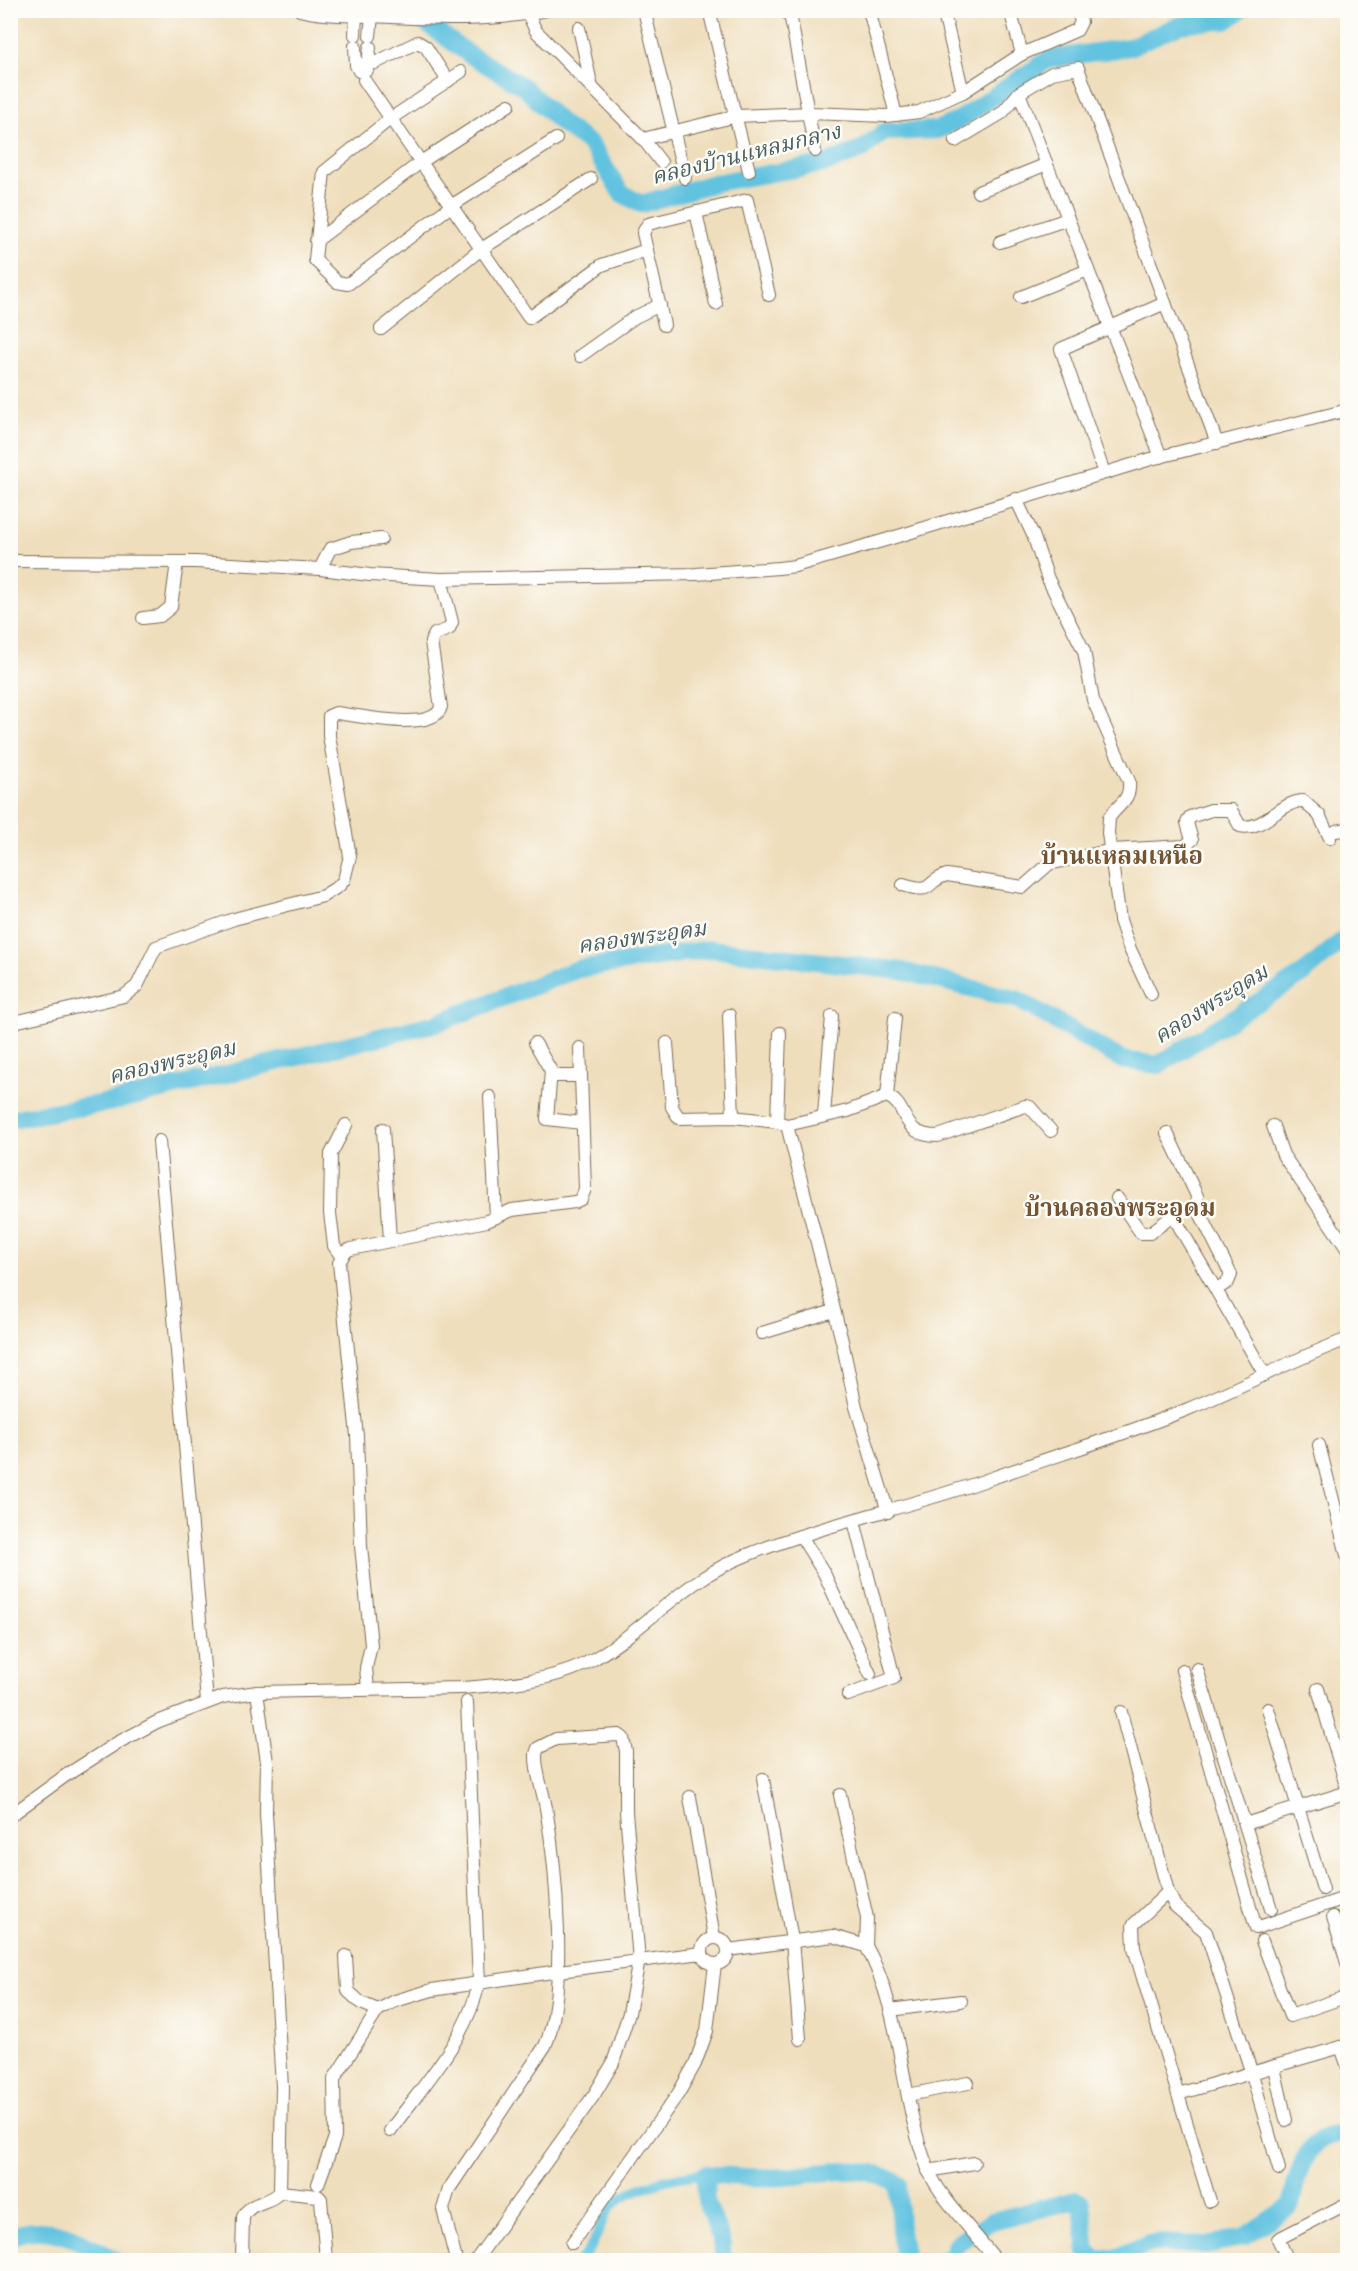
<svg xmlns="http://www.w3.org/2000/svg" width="1358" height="2271" font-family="'IM FELL Double Pica','Noto Serif Thai',serif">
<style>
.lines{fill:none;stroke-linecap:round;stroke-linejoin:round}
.canal{stroke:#62c3e0;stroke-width:10}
.river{stroke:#62c3e0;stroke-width:18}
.minor-casing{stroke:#7a6955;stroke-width:14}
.minor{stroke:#fff;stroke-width:12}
.labels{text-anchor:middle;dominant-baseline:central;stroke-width:5;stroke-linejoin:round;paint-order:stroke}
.water-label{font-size:22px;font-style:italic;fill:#496062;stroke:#fdfcf7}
.quarter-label{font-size:24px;font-weight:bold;fill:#735435;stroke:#fdfcf7}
</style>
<rect width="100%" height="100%" fill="#fdfcf7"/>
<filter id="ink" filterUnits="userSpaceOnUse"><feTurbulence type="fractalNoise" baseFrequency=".0167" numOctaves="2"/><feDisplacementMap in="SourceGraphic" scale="12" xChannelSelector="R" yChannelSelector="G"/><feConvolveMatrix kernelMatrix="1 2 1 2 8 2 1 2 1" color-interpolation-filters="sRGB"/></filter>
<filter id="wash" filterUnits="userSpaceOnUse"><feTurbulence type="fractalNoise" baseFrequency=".008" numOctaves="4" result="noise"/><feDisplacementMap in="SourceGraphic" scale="24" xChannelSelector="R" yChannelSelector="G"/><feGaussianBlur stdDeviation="1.35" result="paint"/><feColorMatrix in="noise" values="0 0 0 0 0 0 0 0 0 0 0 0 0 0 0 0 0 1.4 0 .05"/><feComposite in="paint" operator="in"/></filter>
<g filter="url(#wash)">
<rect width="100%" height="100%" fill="#efdebc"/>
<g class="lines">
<g class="canal">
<path d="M951 2259 953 2260"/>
<path d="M579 2260C593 2251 599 2227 607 2212 620 2188 680 2175 705 2174"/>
</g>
<g class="river">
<path d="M408 10 470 55 524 87 561 123 591 145 621 193 641 204 714 183 824 164 861 150 884 132 937 130 957 121 1049 59 1130 47 1177 26 1196 22 1225 21 1241 10"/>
<path d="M10 1119 112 1102 437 1023 578 969 711 949 902 971 1019 1000 1122 1060 1158 1065 1300 976 1348 936"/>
<path d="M10 2237C47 2220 84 2242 115 2260"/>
<path d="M723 2260 721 2239 706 2201 705 2174C731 2176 758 2179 785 2177 821 2174 865 2161 898 2184L900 2231 905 2260"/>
<path d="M941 2260 951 2259 956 2244 992 2221 1076 2200 1082 2203 1087 2252 1100 2260 1116 2258 1149 2243 1207 2245 1244 2237 1291 2205C1298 2172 1305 2131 1348 2134"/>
</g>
</g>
</g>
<g filter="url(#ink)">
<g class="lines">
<defs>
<g id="minor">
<path d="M300 10C323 16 346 15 369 16 429 19 487 23 547 10"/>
<path d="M644 10 685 178"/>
<path d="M709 10 749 171"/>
<path d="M785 10 791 19 815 151"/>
<path d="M869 10 896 115"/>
<path d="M943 10 963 92"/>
<path d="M1010 10 1022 54"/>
<path d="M528 14 536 31 643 139 737 116 810 113 886 116 919 112 963 92 1022 54 1077 30 1081 22 1078 10"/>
<path d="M579 28 592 88"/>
<path d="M355 35 356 15"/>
<path d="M370 36 372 16"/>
<path d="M355 46 356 65 359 71"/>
<path d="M356 65 375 63 418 42 426 47 448 81"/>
<path d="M367 70 370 47"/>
<path d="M461 72 390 119 324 172 315 260 337 282 348 284 451 206 556 139"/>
<path d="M364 80 529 318 602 265 647 250"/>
<path d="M643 139 661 162"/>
<path d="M955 141 1002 113 1019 93"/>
<path d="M978 192 1047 164"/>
<path d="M696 212 716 304"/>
<path d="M316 241 421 162 509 105"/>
<path d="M1000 242 1068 219"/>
<path d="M1021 297 1088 270"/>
<path d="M664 325 643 233 648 224 747 200 769 295"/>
<path d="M381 329 480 250 591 179"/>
<path d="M580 356 635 317 660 305"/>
<path d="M1161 457 1019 93 1052 73 1078 68 1217 443"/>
<path d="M1104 473 1061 349 1165 303"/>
<path d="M1016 499 1033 535 1048 579 1084 651 1093 700 1129 781C1131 801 1119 803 1109 818L1108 833 1120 920 1129 947 1151 994"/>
<path d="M10 561 195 562 320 569 370 575 441 579 696 574 779 568 795 566 882 541 1151 459 1348 410"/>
<path d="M320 569 330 549 351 542 381 539"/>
<path d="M143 618 160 616 171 607 177 562"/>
<path d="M1336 831 1348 829"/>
<path d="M903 885C936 895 923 882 947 875L1023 887 1049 864 1112 850 1185 846 1192 840 1187 823 1190 817 1211 810H1231L1240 826C1263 832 1281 801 1303 801L1319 815 1330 838"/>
<path d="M729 1015 733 1117"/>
<path d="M10 1023 124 996 137 986 156 947 234 919 323 896 339 886 344 880 350 856 329 736V716L336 713C357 715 434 733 441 707L431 642 435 634 449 629 452 622 441 579"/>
<path d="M535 1043 551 1071 547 1119 582 1123"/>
<path d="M667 1043 672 1107 679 1118 733 1117 777 1122 787 1125 848 1111 887 1096C910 1106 899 1136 938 1136L1025 1106 1030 1107 1051 1131"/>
<path d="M551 1076H581"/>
<path d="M887 1096 895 1018"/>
<path d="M490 1097 496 1217"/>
<path d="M824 1115 832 1016"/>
<path d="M777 1122 780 1033"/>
<path d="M787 1125 842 1341 856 1407 888 1512"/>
<path d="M1273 1126 1283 1155 1348 1250"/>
<path d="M383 1129 390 1240"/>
<path d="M1167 1133 1197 1196 1198 1209 1231 1275 1228 1282 1217 1289"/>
<path d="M159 1141 207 1702"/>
<path d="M1117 1198 1141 1233H1150L1170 1218 1175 1219 1265 1375"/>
<path d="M341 1256 334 1246 330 1213 331 1154 346 1125"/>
<path d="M762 1333 834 1311"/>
<path d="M1319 1445 1348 1559"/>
<path d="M801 1536 824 1573 870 1674"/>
<path d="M1197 1669 1271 1909"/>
<path d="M1182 1670 1256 1928 1348 1897"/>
<path d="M368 1689 366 1668 371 1645 361 1546 357 1436 339 1263 345 1252 351 1249 487 1221 512 1210 575 1202 581 1199 585 1189 580 1048"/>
<path d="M1318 1689 1348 1792"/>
<path d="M848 1695 894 1678 854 1521"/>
<path d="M1268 1709 1323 1889"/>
<path d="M1121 1712 1168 1892 1175 1906 1206 1932 1252 2074 1279 2169"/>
<path d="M763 1779 792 1940 800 2039"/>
<path d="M840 1795 867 1918 866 1946"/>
<path d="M690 1797 714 1937"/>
<path d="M10 1816 65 1776 117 1743 157 1722 223 1697 257 1692 461 1688C501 1685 557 1681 592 1660 649 1627 683 1580 747 1555 827 1523 912 1507 992 1478 1057 1455 1124 1435 1188 1409 1242 1387 1293 1359 1348 1339"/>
<path d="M1245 1824 1348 1792"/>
<path d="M1168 1892 1133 1925 1134 1948 1210 2201"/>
<path d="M1333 1917 1348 1966"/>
<circle cx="715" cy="1951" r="13"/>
<path d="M1262 1941 1290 2016 1348 1996"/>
<path d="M728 1950 833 1936 866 1946C904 2015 899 2097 928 2169 937 2194 978 2237 996 2260"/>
<path d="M346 1956 348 1991 361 2003 378 2010"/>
<path d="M890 2010 961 2001"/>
<path d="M1341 2047 1348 2067"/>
<path d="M1274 2067 1286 2120"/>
<path d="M1178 2094 1348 2045"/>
<path d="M908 2095 968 2083"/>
<path d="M390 2131C422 2086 468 2038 479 1982L467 1702"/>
<path d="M928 2171 974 2163"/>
<path d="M318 2184 335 2137 334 2079 378 2010 395 2001 432 1990 559 1971 702 1953"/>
<path d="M280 2192 318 2196 321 2199 326 2260"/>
<path d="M572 2243 678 2094 695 2064 707 2031 715 1964"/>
<path d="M242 2260 243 2217C251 2200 269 2205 280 2192L282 2087 266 1813 267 1762 257 1692"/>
<path d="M456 2260 443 2209 449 2189 545 2046C568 1995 556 1865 546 1808 543 1790 535 1772 536 1754L538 1748 556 1739 619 1735 623 1738 626 1751V1812L639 1960 629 2013 613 2063 594 2095 476 2260"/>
<path d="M1288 2260 1278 2239 1348 2203"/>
</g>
</defs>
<use href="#minor" class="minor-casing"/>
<use href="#minor" class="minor"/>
</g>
</g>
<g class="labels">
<g class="water-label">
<text transform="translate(746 154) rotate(-14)">คลองบ้านแหลมกลาง</text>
<text transform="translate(642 937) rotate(-8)">คลองพระอุดม</text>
<text transform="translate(1211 1004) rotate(-32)">คลองพระอุดม</text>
<text transform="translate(172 1062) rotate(-13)">คลองพระอุดม</text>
</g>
<g class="quarter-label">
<text x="1122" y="856">บ้านแหลมเหนือ</text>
<text x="1120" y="1208">บ้านคลองพระอุดม</text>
</g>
</g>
<rect width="1358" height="2271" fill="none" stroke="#fdfcf7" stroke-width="36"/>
</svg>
